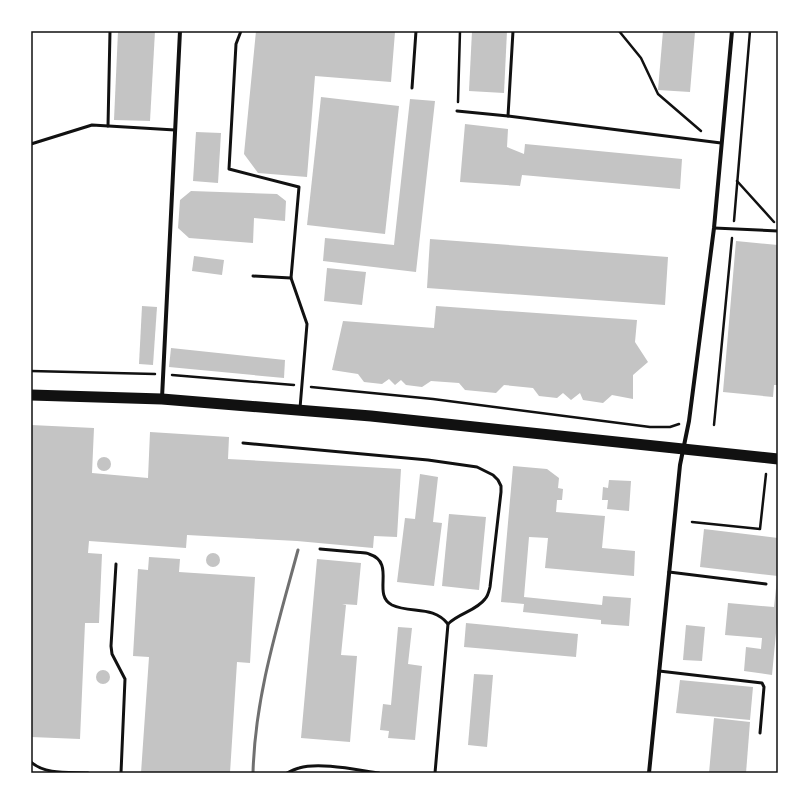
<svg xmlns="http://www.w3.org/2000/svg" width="809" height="804" font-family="'Source Serif 4',serif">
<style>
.building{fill:#c4c4c4}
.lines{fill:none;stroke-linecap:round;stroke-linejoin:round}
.path{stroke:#111;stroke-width:2.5}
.service{stroke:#111;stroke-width:3}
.minor{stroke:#111;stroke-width:4}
.trunk{stroke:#111;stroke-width:11}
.rail{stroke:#707070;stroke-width:3}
.neatline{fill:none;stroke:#111;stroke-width:1.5}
</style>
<rect width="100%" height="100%" fill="#fff"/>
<g class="building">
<path d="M118 31H155L150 121 114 120Z"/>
<path d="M256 31H393L395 32 391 82 315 76 307 177 258 173 244 154Z"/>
<path d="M472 31H507L504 93 469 91Z"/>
<path d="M663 31 695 32 690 92 658 90Z"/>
<path d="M321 97 399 106 385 234 307 225Z"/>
<path d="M410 99 435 101 416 272 323 261 325 238 394 245Z"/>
<path d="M465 124 508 129 507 147 524 154 525 144 682 159 680 189 522 175 520 186 460 182Z"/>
<path d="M196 132 221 133 218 183 193 181Z"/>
<path d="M191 191 277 194 286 201 285 221 254 218 253 243 189 238 178 228 180 200Z"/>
<path d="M430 239 668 257 665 305 427 288Z"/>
<path d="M736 241 778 245V385H774L773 397 723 392Z"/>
<path d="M194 256 224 260 222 275 192 271Z"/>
<path d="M327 268 366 272 362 305 324 301Z"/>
<path d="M142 306 157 307 153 365 139 364Z"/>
<path d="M436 306 637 320 635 342 648 362 633 375V399L612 395 603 403 583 400 580 393 571 400 563 393 557 398 539 396 533 388 504 385 496 393 465 390 459 383 431 381 422 387 406 385 401 380 395 385 389 379 382 384 364 382 358 374 332 370 343 321 434 328Z"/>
<path d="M171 348 285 360 284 378 169 367Z"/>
<path d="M31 425 94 428 92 473 148 478 150 432 229 437 228 459 401 469 397 537 374 536 373 548 297 541 187 535 186 548 89 541 88 553 102 554 99 623H85L80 739 31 737Z"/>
<circle cx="104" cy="464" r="7"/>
<path d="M513 466 547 469 559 478 558 488 563 489 562 500H557L556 512 605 516 602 548 635 551 634 576 545 568 548 538 529 537 524 597 602 605 603 596 631 598 629 626 601 624V620L523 612 524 604 501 602Z"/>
<path d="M420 474 438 477 433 522 442 523 434 586 397 582 405 518 415 519Z"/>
<path d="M609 480 631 481 629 511 607 509 608 500H602L603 487 608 488Z"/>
<path d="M449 514 486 517 479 590 442 586Z"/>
<path d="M704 529 778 538V576L700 567Z"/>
<circle cx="213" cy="560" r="7"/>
<path d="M149 557 180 559 179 572 255 577 250 663 237 662 230 773H141L149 657 133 656 138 569 148 570Z"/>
<path d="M317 559 361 563 357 605 342 604 346 605 341 655 357 656 350 742 301 738Z"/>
<path d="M777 579H778V612L772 675 744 671 746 647 761 649 762 638 725 635 728 603 774 607Z"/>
<path d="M466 623 578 634 576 657 464 647Z"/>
<path d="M686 625 705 627 702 661 683 660Z"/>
<path d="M398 627 412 628 408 664 422 666 415 740 388 738 389 731 380 730 383 704 391 705Z"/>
<circle cx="103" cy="677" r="7"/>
<path d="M474 674 493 675 487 747 468 745Z"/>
<path d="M680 680 753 687 750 720 676 713Z"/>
<path d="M714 718 750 722 746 773H709Z"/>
</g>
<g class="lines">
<g class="path">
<path d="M619 31 641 58 658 94 701 131"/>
<path d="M458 102 460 31"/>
<path d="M737 181 774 222"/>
<path d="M734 221 750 31"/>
<path d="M31 371 155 374"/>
<path d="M172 375 294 385"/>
<path d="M311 387 433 399 650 427H670L679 424"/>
<path d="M714 425 732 238"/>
<path d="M692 522 760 529 766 474"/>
</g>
<g class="service">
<path d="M241 31 236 44 229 169 299 187 291 278 253 276"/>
<path d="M412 88 416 31"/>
<path d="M457 111 508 116 721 143"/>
<path d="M508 116 513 31"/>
<path d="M108 126 110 31"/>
<path d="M31 144 92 125 175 130"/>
<path d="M714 228 778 231"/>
<path d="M291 278 307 324 300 408"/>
<path d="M243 443 428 460 477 467 493 475 498 480 501 486V492L490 587C489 591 488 596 485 599 476 611 459 613 448 624L435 773"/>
<path d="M320 549C332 550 343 551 354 552 359 553 365 552 369 554 397 563 371 594 392 605 411 614 433 605 448 624"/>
<path d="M116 564 111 646 112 654 125 679 121 773"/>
<path d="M669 572 766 584"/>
<path d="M659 671 762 683 764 687 760 733"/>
<path d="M31 762C45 775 70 772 88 773"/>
<path d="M287 773C291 771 295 769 299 768 320 762 357 770 379 773"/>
</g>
<g class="minor">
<path d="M162 398 180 31"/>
<path d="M649 773 680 465 689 421 714 228 732 31"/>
</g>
<path class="trunk" d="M31 395 162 399 371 416 778 459"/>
<path class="rail" d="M253 773C255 696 278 624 298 550"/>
</g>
<rect width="809" height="804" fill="none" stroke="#ffffff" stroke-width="64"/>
<rect x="32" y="32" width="745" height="740" class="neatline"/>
</svg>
